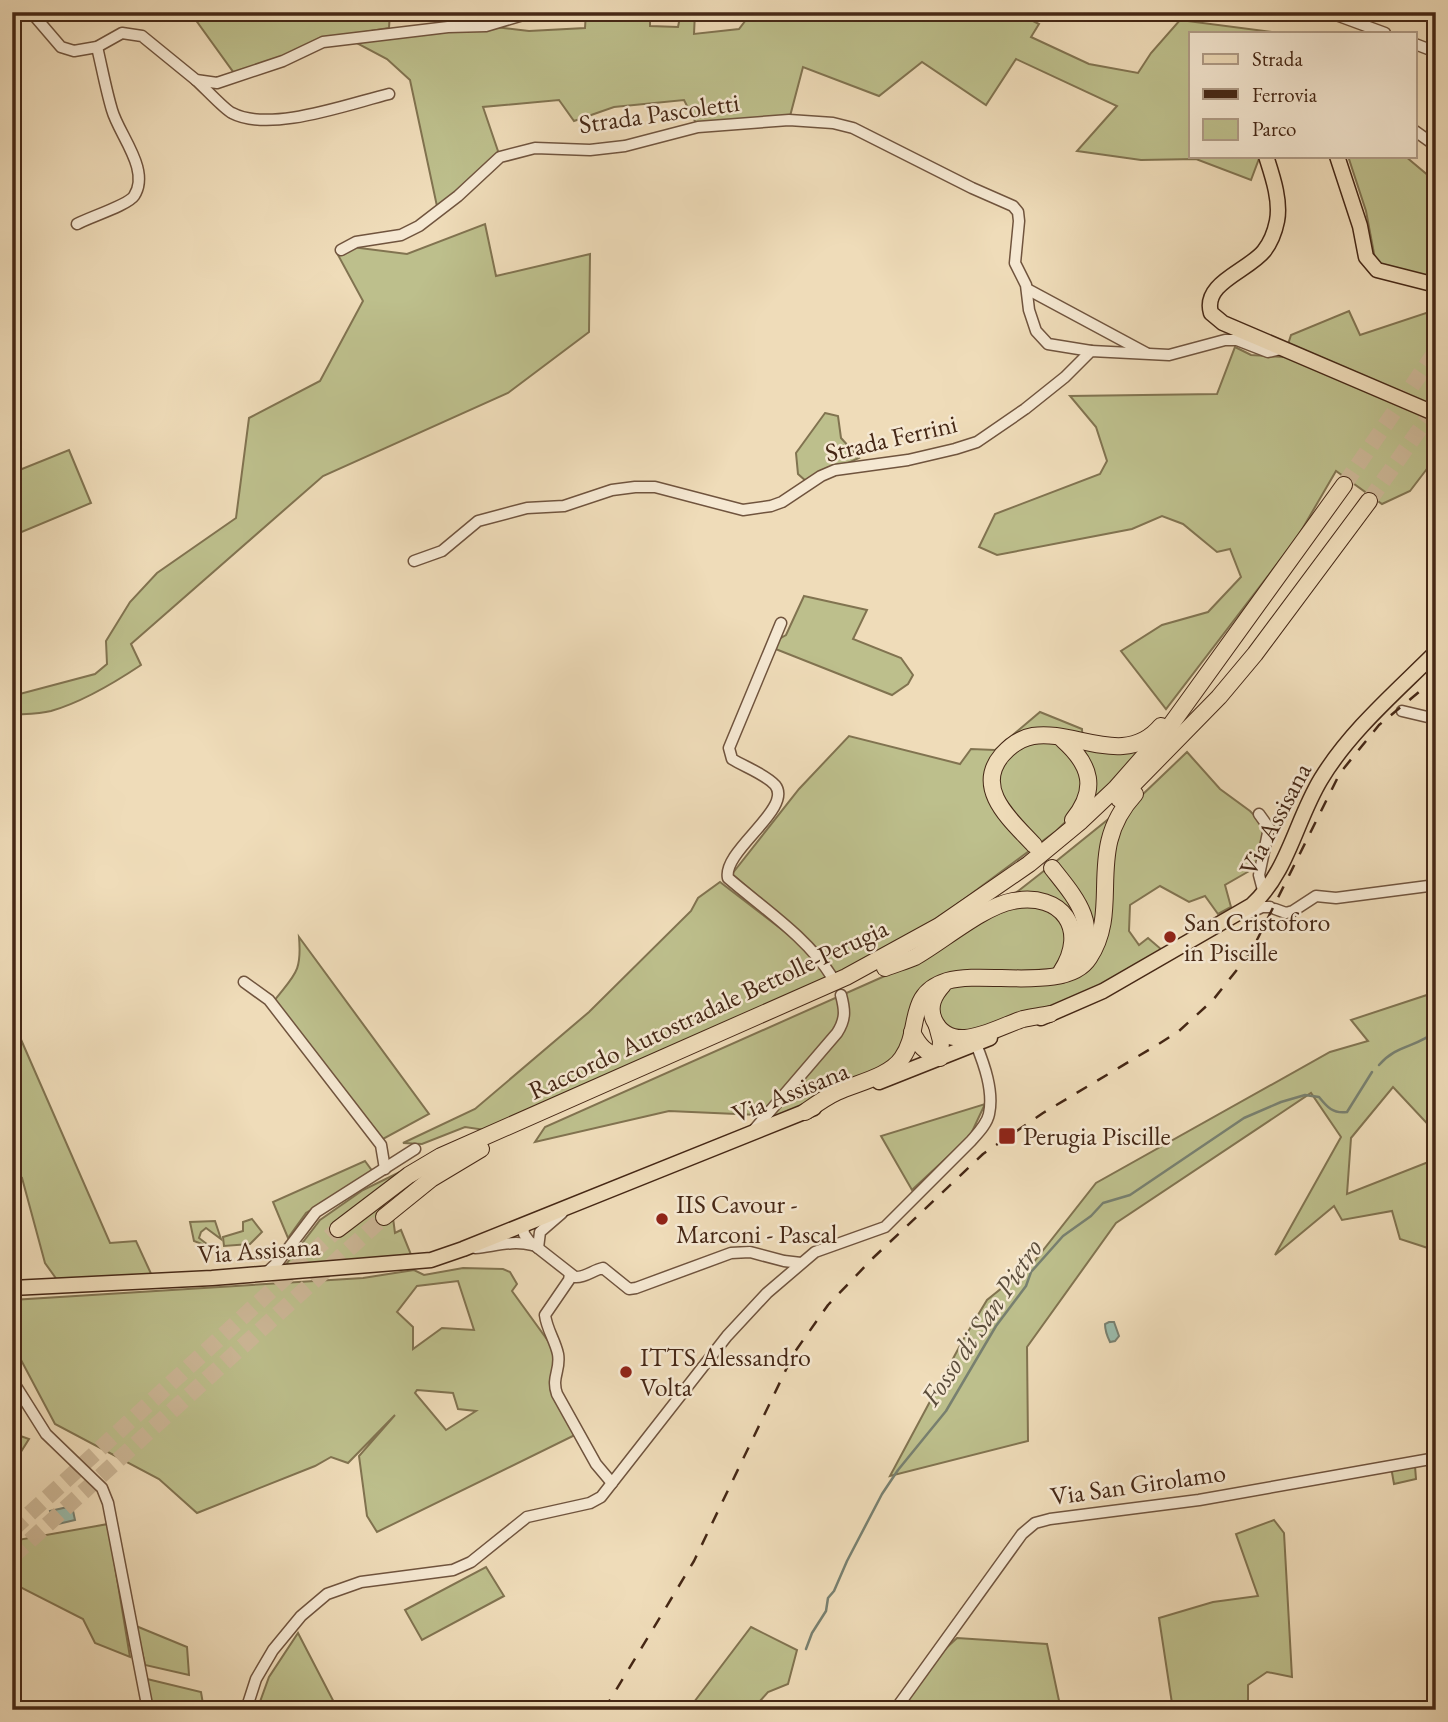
<svg xmlns="http://www.w3.org/2000/svg" width="1448" height="1722" font-family="'EB Garamond',serif">
<style>
.green{fill:#bdbf8c;stroke:#817350;stroke-width:2;fill-rule:evenodd}
.water{fill:#9abcac;stroke:#788070;stroke-width:2}
.lines{fill:none;stroke-linecap:round;stroke-linejoin:round}
.stream{stroke:#788070;stroke-width:2.5}
.highway-tunnel{stroke:#cdb898;stroke-width:16;stroke-dasharray:16 8;stroke-linecap:butt}
.minor-casing{stroke:#70543e;stroke-width:13}
.major-casing{stroke:#452715;stroke-width:17}
.highway-casing{stroke:#452715;stroke-width:18}
.minor{stroke:#f5e8d2;stroke-width:10}
.major{stroke:#efdcb9;stroke-width:14}
.highway{stroke:#efdcb9;stroke-width:16}
.rail{stroke:#452715;stroke-width:2.5;stroke-dasharray:12 12;stroke-linecap:butt}
.poi-dot{fill:#8f2418;stroke:#f5e8d2;stroke-width:2.5}
.labels{text-anchor:middle;dominant-baseline:central;stroke-width:5;stroke-linejoin:round;paint-order:stroke}
.street-label{font-size:26px;fill:#452715;stroke:#f5e8d2}
.poi-label{font-size:26px;fill:#452715;stroke:#f5e8d2;text-anchor:start}
.water-label{font-size:28px;font-style:italic;fill:#5a4c3b;stroke:#f5e8d2}
</style>
<rect width="100%" height="100%" fill="#efdcb9"/>
<filter id="stains"><feTurbulence type="fractalNoise" baseFrequency=".00286" numOctaves="4"/><feColorMatrix values="0 0 0 0 .2 0 0 0 0 .09 0 0 0 0 .02 0 0 0 .5 -.17"/></filter>
<radialGradient id="worn" r=".72"><stop offset=".6" stop-color="#630" stop-opacity="0"/><stop offset="1" stop-color="#630" stop-opacity=".3"/></radialGradient>
<g class="green">
<path d="M190 12H390L389 28 322 39 282 58 234 73Z"/>
<path d="M586 12 650 15V26L678 27 681 12H695L694 34 739 29 752 12H1015L1039 24 1031 37 1089 64 1138 73 1151 53 1180 20 1279 33H1191V156H1260L1251 180 1196 159 1141 160 1077 151 1117 106 1016 59 986 105 922 62 879 96 803 67 789 120 698 127 684 100 614 107 574 121 559 100 483 107 500 157 438 211 410 80 387 59 349 39 486 26 529 31 585 28Z"/>
<path d="M1348 156H1405L1436 182V278L1376 264 1366 211Z"/>
<path d="M485 224 496 276 590 254 589 332 508 393 323 476 131 644 141 665C114 683 83 702 51 711 39 714 25 714 12 715V696L95 674 107 664 106 641 130 602 157 573 236 518 249 418 320 381 363 301 338 255 352 247 407 254Z"/>
<path d="M1349 311 1360 335 1426 313 1436 317V457L1410 491 1382 504 1336 471 1297 538 1166 709 1121 651 1162 625 1208 612 1241 577 1230 549 1217 552 1183 524 1162 516 1132 529 997 555 979 547 995 514 1100 474 1107 461 1096 427 1070 396 1217 394 1235 347 1251 355 1284 357 1291 335Z"/>
<path d="M825 413 838 416 841 438 859 458 807 482 798 474 796 453Z"/>
<path d="M69 450 91 503 12 536V473Z"/>
<path d="M804 596 867 610 853 639 901 658 913 675 908 684 892 695 773 648 779 639 786 635Z"/>
<path d="M1040 712 1082 729 1083 746 1153 739 1091 805 1086 789 1079 809 1056 831 936 920 832 977 485 1130 465 1127 422 1144 403 1143 475 1109 589 1012 691 911 698 898 720 882 789 935 793 926 732 874 799 789 849 736 960 764 971 749 995 750Z"/>
<path d="M1187 752 1220 789 1250 811 1264 825 1258 866 1225 885 1231 907 1218 914 1205 896 1189 902 1160 886 1130 905 1129 931 1139 945 1148 938 1162 950 1089 992 1047 1009 960 1035 938 1020C940 999 937 991 959 983H1063L1077 977 1092 965 1110 887 1118 828 1140 797Z"/>
<path d="M1116 813 1093 943 1054 863Z"/>
<path d="M1045 870 1072 901 1081 932 1071 920 1013 895Z"/>
<path d="M1036 902 1053 910 1072 935 1054 969 954 974 909 1033 891 1064 773 1120 759 1115 669 1111 535 1142 545 1127 905 967 1004 907Z"/>
<path d="M299 937 429 1114 383 1139 274 1001C295 974 302 972 299 937Z"/>
<path d="M1436 992V1133L1393 1087 1351 1138 1347 1194 1436 1159V1244L1431 1249 1400 1239 1392 1211 1342 1220 1334 1206 1275 1255 1341 1137 1311 1093 1116 1223 1027 1347 1028 1441 890 1476 963 1340 987 1300 1033 1263 1096 1183 1330 1052 1368 1041 1351 1020Z"/>
<path d="M12 1019 110 1243 136 1241 153 1278 60 1284 45 1263 22 1178 12 1180V1124L16 1121 12 1102Z"/>
<path d="M985 1104 970 1136 912 1190 881 1136Z"/>
<path d="M365 1161 373 1172 306 1213 288 1238 273 1202Z"/>
<path d="M400 1172 343 1232 384 1204 378 1212 393 1218 395 1233 401 1230 412 1257 284 1267 320 1220 363 1190Z"/>
<path d="M252 1219 262 1232 250 1244 224 1246 223 1237 243 1231V1222Z"/>
<path d="M215 1221 221 1239 206 1228 201 1232 199 1238 212 1248 194 1241 190 1222Z"/>
<path d="M463 1268 503 1269 510 1272 517 1284 512 1291 559 1356 553 1384 579 1433 377 1532 367 1516 359 1456 395 1415 348 1463 331 1457 315 1466 197 1513 159 1479 55 1424 12 1343V1300L363 1278 414 1270 424 1275ZM458 1281 474 1330 442 1328 413 1349V1327L397 1312 417 1286ZM417 1390 453 1393 458 1409 476 1411 446 1430 415 1393Z"/>
<path d="M12 1433 29 1439 12 1466Z"/>
<path d="M1415 1466 1416 1479 1394 1484 1391 1467Z"/>
<path d="M1274 1520 1284 1533 1292 1677 1267 1672 1248 1685V1701L1235 1704 1234 1710H1173L1159 1618 1213 1602 1258 1596 1236 1534Z"/>
<path d="M108 1524 130 1657 95 1643 83 1619 12 1583V1541Z"/>
<path d="M486 1567 504 1596 422 1640 405 1610Z"/>
<path d="M136 1626 187 1647 189 1675 145 1665Z"/>
<path d="M751 1627 797 1650 788 1684 768 1692 752 1710H688Z"/>
<path d="M298 1633 338 1710H257L269 1677Z"/>
<path d="M957 1638 1047 1644 1061 1710H895L930 1663Z"/>
<path d="M147 1679 201 1692 204 1710H152Z"/>
</g>
<g class="water">
<path d="M1109 1322H1114L1119 1336 1115 1341 1110 1342C1107 1336 1105 1330 1105 1324Z"/>
<path d="M72 1506 75 1520 54 1525 50 1511Z"/>
</g>
<g class="lines">
<g class="stream">
<path d="M1379 1065C1397 1044 1416 1048 1436 1031"/>
<path d="M806 1649 812 1633 826 1611 828 1598 834 1591 847 1561 882 1494 898 1470 946 1411 996 1326 1026 1286 1031 1272 1063 1236 1091 1216 1103 1203 1130 1195 1244 1118 1281 1102 1305 1095 1319 1097C1327 1107 1333 1114 1347 1112L1372 1072"/>
</g>
<g class="highway-tunnel">
<path d="M1344 485 1436 351"/>
<path d="M1369 501 1436 406"/>
<path d="M12 1530 338 1229"/>
<path d="M12 1557 384 1217"/>
</g>
<defs>
<g id="minor">
<path d="M31 12 61 47 74 51 97 47 122 33 142 36 196 80 217 83 283 61 323 42 448 27 486 26 533 12"/>
<path d="M1328 12 1385 33"/>
<path d="M1415 44 1436 52"/>
<path d="M196 80C204 87 225 110 232 113 270 133 348 104 389 94"/>
<path d="M1415 131 1436 146"/>
<path d="M77 224C90 217 128 205 134 196 151 170 119 135 112 110 106 90 102 68 97 47"/>
<path d="M341 250 356 242 401 235 419 226 458 196 500 157 535 148 590 150 625 146 698 127 789 120 833 123 853 128 972 188 1013 206 1018 212 1019 221 1015 263 1026 285 1029 310 1036 331 1048 344 1091 351"/>
<path d="M1027 289 1146 353"/>
<path d="M414 561 442 551 478 521 527 508 564 506 612 490 635 487H655L743 510 771 506 782 502 821 476 835 470 908 460 955 449 977 442 1025 409 1065 377 1091 351 1169 355 1225 340H1237L1268 352 1285 348"/>
<path d="M781 623 729 748 732 759C745 767 765 774 775 785 794 808 722 851 728 878 764 909 807 937 832 977"/>
<path d="M1402 711 1436 719"/>
<path d="M1259 814 1269 828 1259 875 1264 894"/>
<path d="M1275 909 1286 913 1293 911 1316 896 1336 898 1436 885"/>
<path d="M1240 912 1245 915 1262 907H1270"/>
<path d="M244 982 269 1000 381 1145 385 1169"/>
<path d="M753 1131 837 1033C846 1019 845 1010 841 995"/>
<path d="M523 1224 524 1234 529 1241 575 1277C585 1278 593 1270 603 1268L629 1289 636 1288 731 1253 750 1252 784 1261 801 1263"/>
<path d="M475 1248C495 1246 513 1240 532 1245"/>
<path d="M538 1248 540 1232 562 1213"/>
<path d="M570 1274 569 1280 545 1315C547 1330 555 1340 558 1354 561 1370 551 1377 557 1394L596 1464 612 1483"/>
<path d="M264 1275 278 1262 316 1212 415 1149"/>
<path d="M12 1380 46 1434 102 1488 108 1503 148 1710"/>
<path d="M246 1710 256 1679 273 1650 301 1616 327 1594 361 1582 453 1570 471 1562 527 1517 590 1503 601 1497 727 1336 767 1293 815 1252 885 1227 971 1141C978 1133 987 1124 989 1114 994 1091 984 1064 976 1044"/>
<path d="M895 1710 1022 1534 1035 1523 1050 1519 1199 1500 1436 1458"/>
</g>
<g id="major">
<path d="M1266 156C1272 175 1281 200 1277 221 1275 231 1271 242 1264 251 1248 271 1202 283 1211 313L1223 323 1436 414"/>
<path d="M1337 156 1360 226 1366 257 1377 270 1436 285"/>
<path d="M1041 1018 1103 991 1252 905C1288 872 1296 820 1321 779 1350 731 1396 692 1436 652"/>
<path d="M879 1082 990 1038"/>
<path d="M12 1288 212 1278 431 1260 463 1249 814 1108"/>
</g>
<g id="highway">
<path d="M1063 740C1091 765 1098 789 1073 820"/>
<path d="M1119 799 1219 697 1255 654 1369 501"/>
<path d="M1034 845C1012 821 973 789 1002 755 1010 746 1021 738 1033 736 1074 729 1125 769 1161 726"/>
<path d="M1052 868C1073 895 1101 924 1077 959"/>
<path d="M885 968C895 964 906 961 915 957 943 941 984 906 1013 901 1062 892 1089 929 1061 972"/>
<path d="M943 985C934 995 928 1006 934 1020 951 1057 997 1027 1023 1019 1031 1017 1041 1016 1050 1014"/>
<path d="M912 1032C919 1046 925 1052 940 1058L941 1041 937 1026"/>
<path d="M805 1112C815 1105 826 1097 837 1092 856 1083 889 1077 902 1058 922 1030 905 994 947 981 984 970 1067 993 1089 958 1123 907 1083 850 1135 794"/>
<path d="M384 1217 431 1179 481 1149"/>
<path d="M338 1229 409 1175 441 1156 846 977 939 926 1029 864 1081 821 1116 788 1167 730 1344 485"/>
</g>
</defs>
<use href="#minor" class="minor-casing"/>
<use href="#major" class="major-casing"/>
<use href="#highway" class="highway-casing"/>
<use href="#minor" class="minor"/>
<use href="#major" class="major"/>
<use href="#highway" class="highway"/>
<path class="rail" d="M604 1710 694 1561 794 1353 828 1305 873 1258 983 1154 1043 1113 1157 1045 1179 1031 1213 1000 1251 952 1340 773 1379 725 1436 678"/>
</g>
<g class="poi-dot">
<circle cx="1170" cy="937" r="7"/>
<rect x="998" y="1127" width="18" height="18" rx="3.5"/>
<circle cx="662" cy="1219" r="7"/>
<circle cx="626" cy="1372" r="7"/>
</g>
<g class="labels">
<g class="street-label">
<text transform="translate(659 113) rotate(-8)">Strada Pascoletti</text>
<text transform="translate(891 438) rotate(-13)">Strada Ferrini</text>
<text transform="translate(1275 819) rotate(-62)">Via Assisana</text>
<text transform="translate(708 1009) rotate(-25)">Raccordo Autostradale Bettolle-Perugia</text>
<text transform="translate(790 1092) rotate(-22)">Via Assisana</text>
<text transform="translate(259 1250) rotate(-4)">Via Assisana</text>
<text transform="translate(1138 1484) rotate(-8)">Via San Girolamo</text>
</g>
<g class="poi-label">
<text x="1184" y="922">San Cristoforo<tspan x="1184" dy="30">in Piscille</tspan></text>
<text x="1023" y="1136">Perugia Piscille</text>
<text x="676" y="1204">IIS Cavour -<tspan x="676" dy="30">Marconi - Pascal</tspan></text>
<text x="640" y="1357">ITTS Alessandro<tspan x="640" dy="30">Volta</tspan></text>
</g>
<g class="water-label">
<text transform="translate(981 1322) rotate(-56)">Fosso di San Pietro</text>
</g>
</g>
<rect width="1448" height="1722" fill="none" stroke="#efdcb9" stroke-width="42"/>
<rect x="14" y="14" width="1420" height="1694" fill="none" stroke="#452715" stroke-width="3.5"/>
<rect x="21" y="21" width="1406" height="1680" fill="none" stroke="#452715" stroke-width="2"/>
<rect x="1189" y="32" width="228" height="126" fill="#f5e8d2" stroke="#af9b86" stroke-width="2"/>
<rect x="1203" y="54" width="35" height="10" fill="#efdcb9" stroke="#af9b86" stroke-width="2"/>
<text x="1252" y="66" font-size="21" fill="#452715">Strada</text>
<rect x="1203" y="89" width="35" height="10" fill="#452715" stroke="#af9b86" stroke-width="2"/>
<text x="1252" y="102" font-size="21" fill="#452715">Ferrovia</text>
<rect x="1203" y="119" width="35" height="21" fill="#bdbf8c" stroke="#af9b86" stroke-width="2"/>
<text x="1252" y="136" font-size="21" fill="#452715">Parco</text>
<rect width="100%" height="100%" filter="url(#stains)"/>
<rect width="100%" height="100%" fill="url(#worn)"/>
</svg>
